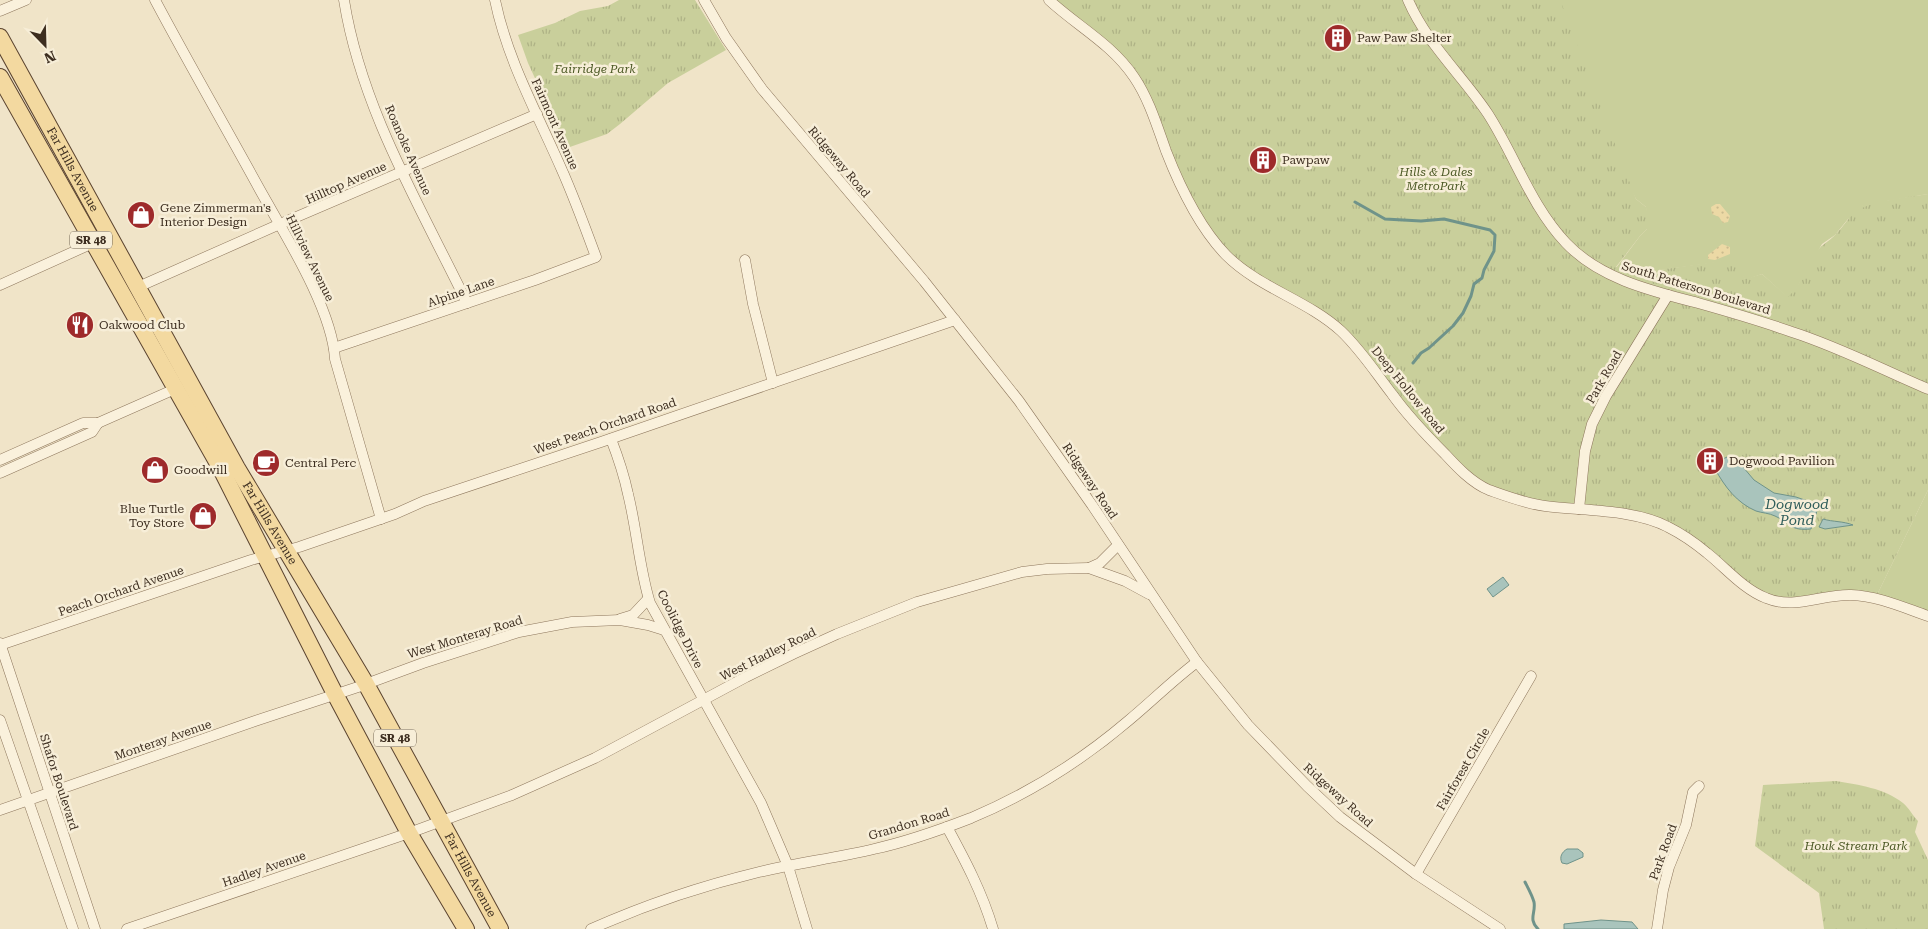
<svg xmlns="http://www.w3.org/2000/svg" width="1928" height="929" font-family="'Roboto Serif',serif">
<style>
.green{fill:#c9cf9b}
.sand{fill:url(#sand-dots)}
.park{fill:url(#park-tufts)}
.water{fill:#a9c4bc;stroke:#6f938a}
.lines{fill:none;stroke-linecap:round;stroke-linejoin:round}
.stream{stroke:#6f938a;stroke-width:3}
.street-casing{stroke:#8d765c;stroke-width:11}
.primary-casing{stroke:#5b4430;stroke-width:18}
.street{stroke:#faf1dc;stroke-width:10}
.primary{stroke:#f3d9a0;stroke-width:16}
.labels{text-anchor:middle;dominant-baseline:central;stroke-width:5;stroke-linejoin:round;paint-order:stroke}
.shield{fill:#f7eed8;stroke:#756857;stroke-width:1}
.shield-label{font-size:11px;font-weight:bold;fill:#3d2e20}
.poi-label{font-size:12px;fill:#3d2e20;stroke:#f7eed8;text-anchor:start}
.park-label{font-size:12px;font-style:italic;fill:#4d5a26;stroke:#f7eed8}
.street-label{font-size:12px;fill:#3d2e20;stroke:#f7eed8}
.water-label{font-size:14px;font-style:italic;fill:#2f5d5a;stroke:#f7eed8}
</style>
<defs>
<pattern id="sand-dots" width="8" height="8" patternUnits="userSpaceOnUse" patternTransform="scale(1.25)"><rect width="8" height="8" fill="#ecd9a5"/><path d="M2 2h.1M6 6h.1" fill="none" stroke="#cbbb8e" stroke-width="1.8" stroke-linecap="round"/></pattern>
<pattern id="park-tufts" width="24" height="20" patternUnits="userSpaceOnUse" patternTransform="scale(1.25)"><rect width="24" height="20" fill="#c9cf9b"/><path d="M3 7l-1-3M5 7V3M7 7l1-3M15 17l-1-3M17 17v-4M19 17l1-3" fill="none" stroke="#aeb285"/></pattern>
</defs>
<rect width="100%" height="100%" fill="#f0e4c8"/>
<g class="green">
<path d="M1535 0H1928V194L1887 201 1848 219 1835 235 1822 244 1795 291 1788 298 1762 274 1745 280 1734 260 1638 273 1616 268 1640 236 1647 229 1646 207 1636 199Z"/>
<path d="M1928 490V616L1876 597Z"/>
</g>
<g class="sand">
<path d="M1716 204H1720L1730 216 1728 222 1723 223 1719 217 1712 214 1711 207Z"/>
<path d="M1722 244 1730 247V254L1715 260 1708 259V255Z"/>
</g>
<g class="park">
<path d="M619 0H695L726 50 668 83 620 124 607 134 567 148 528 63 518 35 555 23 580 11 608 6Z"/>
<path d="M1049 0H1535L1562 5 1636 199 1646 207 1649 219 1647 229 1640 236 1616 267 1638 273 1735 259 1745 279 1762 274 1788 297C1801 286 1804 269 1814 255 1820 245 1829 242 1836 234 1844 226 1850 214 1860 209 1877 200 1909 197 1928 194V490L1876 597 1836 596 1766 598 1667 527 1566 507 1488 489 1455 465 1339 329 1244 269 1201 222 1134 77Z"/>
<path d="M1836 781C1859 785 1884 788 1903 803 1909 808 1913 816 1918 821L1915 832 1928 860V929H1824L1819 893 1755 846 1763 785Z"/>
</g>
<g class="water">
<path d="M1727 457 1738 461 1754 480 1774 493 1796 497 1819 505 1811 529C1790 531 1792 524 1775 516 1769 513 1762 513 1756 511 1737 503 1725 487 1715 469L1721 460Z"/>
<path d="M1823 519C1833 522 1843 521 1853 525L1825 529 1819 527Z"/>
<path d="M1503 577 1509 585 1493 597 1487 589Z"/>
<path d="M1567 849H1578L1583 853V857L1567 864 1562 863C1559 857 1562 852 1567 849Z"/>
<path d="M1601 920 1632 922 1638 929H1564V924Z"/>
</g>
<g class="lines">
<g class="stream">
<path d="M1355 202 1385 219 1421 221 1444 219 1490 230 1495 235 1494 251 1484 270 1482 278 1474 284 1471 296 1463 313 1453 326 1429 348 1421 353 1413 363"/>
<path d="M1525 882C1528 888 1532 895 1534 902 1536 913 1528 919 1538 929"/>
</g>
<defs>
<g id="street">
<path d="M155 0C189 64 225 126 260 190 285 235 332 308 335 359L381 519"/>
<path d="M344 0C361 108 420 206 467 303"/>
<path d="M704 0 726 38 762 89 924 281 1019 401 1092 505 1197 662 1248 725 1307 786 1340 817 1416 874 1500 929"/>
<path d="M1049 0C1077 26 1112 44 1134 77 1149 99 1157 126 1166 151 1180 187 1199 227 1226 255 1259 288 1307 300 1341 331 1361 350 1375 372 1392 394 1407 415 1426 435 1445 454 1457 467 1472 483 1489 490 1506 496 1527 504 1545 506 1583 511 1634 509 1668 527 1682 534 1695 543 1707 553 1726 568 1743 589 1766 598 1794 610 1822 594 1851 595 1878 596 1902 607 1928 616"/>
<path d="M1408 0C1427 44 1462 75 1488 114 1515 156 1531 206 1566 243 1600 279 1652 291 1698 303 1730 312 1761 321 1792 332 1839 347 1883 370 1928 389"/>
<path d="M0 11 26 0"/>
<path d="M745 260 753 304 773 383"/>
<path d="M0 285 93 243"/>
<path d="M138 287 280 224 537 114"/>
<path d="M334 348 535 280 596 257C585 227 574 197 561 168 537 113 507 59 495 0"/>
<path d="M611 439C618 457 624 475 628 494 637 530 639 567 650 603L761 803 788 866 807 929"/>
<path d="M0 460 83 423H98L175 389"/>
<path d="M0 473 92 432 98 423"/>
<path d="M1579 509 1585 451 1592 424 1606 396 1668 295"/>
<path d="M1089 568 1100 563 1118 545"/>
<path d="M620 619 633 615 648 599"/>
<path d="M0 643 95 929"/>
<path d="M0 645 251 560 299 547 395 514 424 501 601 442 955 320"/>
<path d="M0 720 73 929"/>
<path d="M0 810 255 721 358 687 423 663 519 632 572 622 620 620 648 625 664 630"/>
<path d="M947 827C965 860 982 892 993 929"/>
<path d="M1416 874 1531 676"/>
<path d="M127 929 409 833 512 795 595 758 746 677 793 654 837 634 917 602 1022 572 1047 569 1089 568 1125 581 1149 594"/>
<path d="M591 929C645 905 701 886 759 872 797 863 836 858 874 849 906 842 940 830 971 818 1028 794 1081 761 1128 721 1151 702 1173 680 1197 662"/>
<path d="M1657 929 1663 890 1669 867 1686 825 1693 792 1699 786"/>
</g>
<g id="primary">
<path id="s1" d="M0 37 237 468 366 684 500 929"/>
<path d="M0 77 220 467 335 694 409 833 466 929"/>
</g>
</defs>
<use href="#street" class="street-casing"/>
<use href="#primary" class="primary-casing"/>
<use href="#street" class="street"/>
<use href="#primary" class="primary"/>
</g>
<defs>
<symbol id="building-disc" viewBox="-11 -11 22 22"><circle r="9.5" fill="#9e2a2b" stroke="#f7eed8"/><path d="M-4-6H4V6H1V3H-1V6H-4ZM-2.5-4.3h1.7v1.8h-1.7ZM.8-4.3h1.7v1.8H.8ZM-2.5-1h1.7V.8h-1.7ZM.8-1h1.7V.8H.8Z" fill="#fff"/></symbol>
<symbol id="shop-disc" viewBox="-11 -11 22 22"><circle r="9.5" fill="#9e2a2b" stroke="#f7eed8"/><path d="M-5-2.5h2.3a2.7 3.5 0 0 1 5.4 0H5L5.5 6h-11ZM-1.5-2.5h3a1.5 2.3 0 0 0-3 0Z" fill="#fff"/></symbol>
<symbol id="restaurant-disc" viewBox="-11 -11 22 22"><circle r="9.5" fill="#9e2a2b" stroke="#f7eed8"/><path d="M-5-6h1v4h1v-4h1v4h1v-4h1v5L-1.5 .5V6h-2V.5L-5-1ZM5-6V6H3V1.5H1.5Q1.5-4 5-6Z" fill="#fff"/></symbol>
<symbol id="cafe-disc" viewBox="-11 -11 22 22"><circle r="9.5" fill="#9e2a2b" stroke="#f7eed8"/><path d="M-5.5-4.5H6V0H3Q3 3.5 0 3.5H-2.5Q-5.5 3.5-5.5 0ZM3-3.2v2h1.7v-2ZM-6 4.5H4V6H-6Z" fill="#fff"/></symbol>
</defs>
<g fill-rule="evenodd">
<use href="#building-disc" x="1322" y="22" width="32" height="32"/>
<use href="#building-disc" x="1247" y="144" width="32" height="32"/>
<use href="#shop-disc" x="125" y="199" width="32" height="32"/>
<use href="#restaurant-disc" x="64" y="309" width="32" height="32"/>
<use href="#building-disc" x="1694" y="445" width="32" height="32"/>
<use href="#cafe-disc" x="250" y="447" width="32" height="32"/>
<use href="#shop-disc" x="139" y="454" width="32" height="32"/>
<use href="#shop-disc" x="187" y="500" width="32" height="32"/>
</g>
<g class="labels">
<g class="shield">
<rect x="70" y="231.5" width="42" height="17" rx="4"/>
<rect x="374" y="729.5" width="42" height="17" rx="4"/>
</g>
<g class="shield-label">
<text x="91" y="240">SR 48</text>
<text x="395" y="738">SR 48</text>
</g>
<g class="poi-label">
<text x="1357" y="38">Paw Paw Shelter</text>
<text x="1282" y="160">Pawpaw</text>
<text x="160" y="208">Gene Zimmerman's<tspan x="160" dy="14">Interior Design</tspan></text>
<text x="99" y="325">Oakwood Club</text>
<text x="1729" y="461">Dogwood Pavilion</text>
<text x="285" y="463">Central Perc</text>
<text x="174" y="470">Goodwill</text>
<text x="184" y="509" text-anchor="end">Blue Turtle<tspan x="184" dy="14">Toy Store</tspan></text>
</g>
<g class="park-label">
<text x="595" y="69">Fairridge Park</text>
<text x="1436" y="172">Hills &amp; Dales<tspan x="1436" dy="14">MetroPark</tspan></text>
<text x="1856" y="846">Houk Stream Park</text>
</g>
<g class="street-label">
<text transform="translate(555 124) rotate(66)">Fairmont Avenue</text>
<text transform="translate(408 150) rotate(66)">Roanoke Avenue</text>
<text transform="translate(839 162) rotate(50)">Ridgeway Road</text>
<text stroke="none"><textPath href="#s1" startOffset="151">Far Hills Avenue</textPath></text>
<text transform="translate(346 183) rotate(-24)">Hilltop Avenue</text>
<text transform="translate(310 258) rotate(64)">Hillview Avenue</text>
<text transform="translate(1696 288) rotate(17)">South Patterson Boulevard</text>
<text transform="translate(461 292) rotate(-19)">Alpine Lane</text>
<text transform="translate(1604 377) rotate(-60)">Park Road</text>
<text transform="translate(1408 390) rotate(51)">Deep Hollow Road</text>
<text transform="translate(605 426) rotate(-19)">West Peach Orchard Road</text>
<text transform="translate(1090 481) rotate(56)">Ridgeway Road</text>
<text stroke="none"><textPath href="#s1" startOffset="556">Far Hills Avenue</textPath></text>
<text transform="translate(121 591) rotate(-19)">Peach Orchard Avenue</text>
<text transform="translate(680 629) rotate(63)">Coolidge Drive</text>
<text transform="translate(465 637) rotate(-17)">West Monteray Road</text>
<text transform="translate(768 654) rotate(-26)">West Hadley Road</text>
<text transform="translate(163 740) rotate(-19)">Monteray Avenue</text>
<text transform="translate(1463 769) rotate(-60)">Fairforest Circle</text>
<text transform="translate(59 782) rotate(72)">Shafor Boulevard</text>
<text transform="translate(1338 795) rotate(42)">Ridgeway Road</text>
<text transform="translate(909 824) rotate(-17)">Grandon Road</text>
<text transform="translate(1663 852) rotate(-70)">Park Road</text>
<text transform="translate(264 869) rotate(-19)">Hadley Avenue</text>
<text stroke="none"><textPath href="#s1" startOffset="961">Far Hills Avenue</textPath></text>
</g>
<g class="water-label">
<text x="1797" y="504">Dogwood<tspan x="1797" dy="16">Pond</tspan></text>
</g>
</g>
<g transform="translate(45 45) rotate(157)" stroke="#f7eed8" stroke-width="4" paint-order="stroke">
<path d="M0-4L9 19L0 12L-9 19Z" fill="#3d2e20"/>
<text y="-8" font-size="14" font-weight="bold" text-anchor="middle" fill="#3d2e20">N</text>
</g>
</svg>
